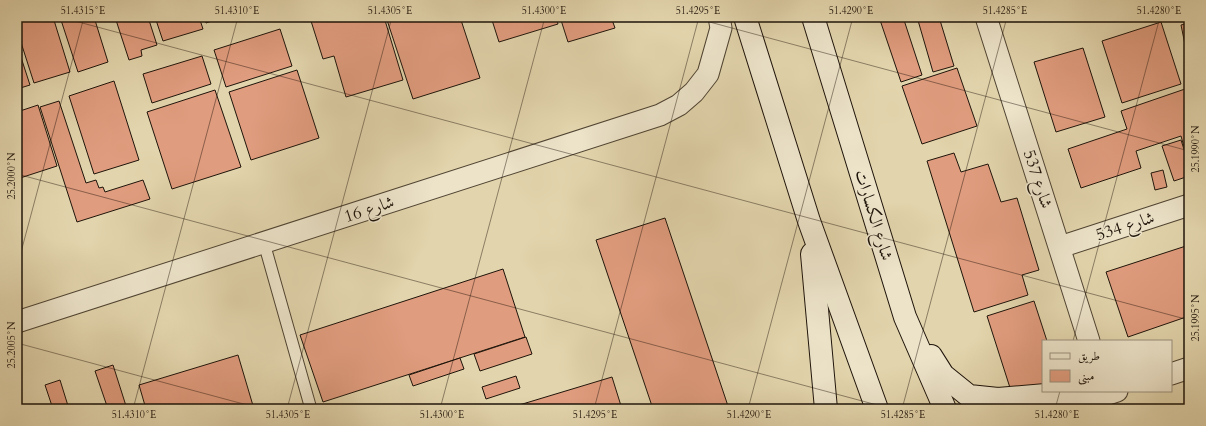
<svg xmlns="http://www.w3.org/2000/svg" width="1206" height="426" font-family="Cardo,Amiri,serif">
<style>
.building{fill:#e09c7e;stroke:#1e140a}
.lines{fill:none;stroke-linecap:round;stroke-linejoin:round}
.lane-casing{stroke:#4f4432;stroke-width:13}
.street-casing{stroke:#4f4432;stroke-width:23}
.secondary-casing{stroke:#1e140a;stroke-width:24}
.lane{stroke:#ece3c9;stroke-width:11}
.street{stroke:#ece3c9;stroke-width:21}
.secondary{stroke:#ece3c9;stroke-width:22}
.ticks{fill:none;stroke:#1e140a;stroke-width:1;stroke-opacity:0.45}
.labels{text-anchor:middle;dominant-baseline:central;stroke-width:3;stroke-linejoin:round;paint-order:stroke}
.street-label{font-size:17px;fill:#1e140a;stroke:#ece3c9}
.neatline{fill:none;stroke:#1e140a;stroke-width:1.5}
.ticks-label{font-size:10px;text-anchor:middle;fill:#1e140a}
</style>
<rect width="100%" height="100%" fill="#e2d4ac"/>
<filter id="stains"><feTurbulence type="fractalNoise" baseFrequency=".005" numOctaves="4"/><feColorMatrix values="0 0 0 0 .2 0 0 0 0 .09 0 0 0 0 .02 0 0 0 .5 -.17"/></filter>
<radialGradient id="worn" r=".72"><stop offset=".6" stop-color="#630" stop-opacity="0"/><stop offset="1" stop-color="#630" stop-opacity=".3"/></radialGradient>
<g class="building">
<path d="M17 17H53L70 72 34 83 17 30Z"/>
<path d="M60 17H94L108 62 78 72Z"/>
<path d="M115 17H148L157 45 141 50 142 56 129 60Z"/>
<path d="M155 17H199L203 29 163 41Z"/>
<path d="M204 17H224L206 23Z"/>
<path d="M326 17H384L403 80 346 97 334 56 323 59 311 21Z"/>
<path d="M386 17H460L480 78 413 99Z"/>
<path d="M491 17H556L558 24 499 42Z"/>
<path d="M560 17H611L615 28 568 42Z"/>
<path d="M879 17H903L922 75 901 82Z"/>
<path d="M917 17H939L954 66 933 72Z"/>
<path d="M1161 22 1181 84 1122 103 1102 41Z"/>
<path d="M1189 23V64L1181 25Z"/>
<path d="M280 29 292 66 226 87 214 50Z"/>
<path d="M17 45 30 85 17 89Z"/>
<path d="M1083 48 1105 117 1056 132 1034 62Z"/>
<path d="M202 56 211 84 152 103 143 74Z"/>
<path d="M957 68 977 126 922 144 902 86Z"/>
<path d="M297 70 319 138 251 160 229 92Z"/>
<path d="M114 81 139 160 94 174 69 96Z"/>
<path d="M1185 89 1189 102V160L1188 161 1181 136 1136 151 1141 168 1081 188 1068 149 1127 129 1121 111Z"/>
<path d="M215 90 241 167 172 189 147 112Z"/>
<path d="M59 101 86 183 96 180 99 188 103 187 105 192 143 180 150 199 77 222 40 107Z"/>
<path d="M38 105 57 166 17 179V112Z"/>
<path d="M1181 140 1189 165V176L1174 181 1162 146Z"/>
<path d="M954 153 961 172 988 164 1001 202 1017 198 1039 270 1022 275 1028 295 974 312 927 161Z"/>
<path d="M1163 170 1167 187 1155 190 1151 173Z"/>
<path d="M665 218 729 409H653L596 240Z"/>
<path d="M1189 245V316L1128 337 1106 272Z"/>
<path d="M503 269 525 337 323 402 300 335Z"/>
<path d="M1034 301 1047 341H1043V385L1012 394 987 316Z"/>
<path d="M526 337 532 354 480 371 474 354Z"/>
<path d="M238 355 254 409H146L139 385Z"/>
<path d="M460 358 464 369 413 386 409 375Z"/>
<path d="M113 365 127 409H108L95 371Z"/>
<path d="M516 376 520 388 486 399 482 387Z"/>
<path d="M612 377 622 409H506Z"/>
<path d="M60 380 69 409H53L45 385Z"/>
</g>
<g class="lines">
<defs>
<path id="lane" d="M264 243 311 409"/>
<g id="street">
<path d="M986 17 1089 341"/>
<path d="M1060 247 1189 205"/>
<path d="M17 322 660 115 679 105 694 92 708 74 721 28 719 17"/>
<path d="M1171 374 1189 368"/>
<path d="M1062 409 1117 391"/>
</g>
<g id="secondary">
<path d="M745 17 809 221 877 409"/>
<path d="M813 17 905 317 945 409"/>
<path d="M812 254 826 409"/>
<path d="M931 356 943 375 969 396 998 399 1092 391"/>
</g>
</defs>
<use href="#lane" class="lane-casing"/>
<use href="#street" class="street-casing"/>
<use href="#secondary" class="secondary-casing"/>
<use href="#lane" class="lane"/>
<use href="#street" class="street"/>
<use href="#secondary" class="secondary"/>
</g>
<path class="ticks" d="M60 17 1189 320M691 17 1189 151M17 174 892 409M17 267 84 17M1073 341 1160 17M17 343 262 409M133 409 238 17M287 409 392 17M440 409 545 17M594 409 699 17M748 409 853 17M902 409 1007 17M1055 409 1060 391"/>
<g class="labels">
<g class="street-label">
<text transform="translate(1038 179) rotate(72)">شارع 537</text>
<text transform="translate(369 209) rotate(-18)">شارع 16</text>
<text transform="translate(874 215) rotate(73)">شارع الكسارات</text>
<text transform="translate(1125 226) rotate(-18)">شارع 534</text>
</g>
</g>
<rect width="1206" height="426" fill="none" stroke="#e2d4ac" stroke-width="44"/>
<rect x="1042" y="340" width="130" height="52" fill="#ece3c9" stroke="#9a907d"/>
<rect x="1050" y="353" width="20" height="6" fill="#ece3c9" stroke="#9a907d"/>
<text x="1078" y="360" font-size="12" fill="#1e140a">طريق</text>
<rect x="1050" y="370" width="20" height="12" fill="#e09c7e" stroke="#9a907d"/>
<text x="1078" y="380" font-size="12" fill="#1e140a">مبنى</text>
<rect x="22" y="22" width="1162" height="382" class="neatline"/>
<g class="ticks-label">
<text x="83" y="14">51.4315°E</text>
<text x="237" y="14">51.4310°E</text>
<text x="390" y="14">51.4305°E</text>
<text x="544" y="14">51.4300°E</text>
<text x="698" y="14">51.4295°E</text>
<text x="851" y="14">51.4290°E</text>
<text x="1005" y="14">51.4285°E</text>
<text x="1159" y="14">51.4280°E</text>
<text transform="translate(1195 149) rotate(-90)" y="4">25.1990°N</text>
<text transform="translate(11 176) rotate(-90)" y="4">25.2000°N</text>
<text transform="translate(1195 318) rotate(-90)" y="4">25.1995°N</text>
<text transform="translate(11 345) rotate(-90)" y="4">25.2005°N</text>
<text x="134" y="418">51.4310°E</text>
<text x="288" y="418">51.4305°E</text>
<text x="442" y="418">51.4300°E</text>
<text x="595" y="418">51.4295°E</text>
<text x="749" y="418">51.4290°E</text>
<text x="903" y="418">51.4285°E</text>
<text x="1057" y="418">51.4280°E</text>
</g>
<rect width="100%" height="100%" filter="url(#stains)"/>
<rect width="100%" height="100%" fill="url(#worn)"/>
</svg>
